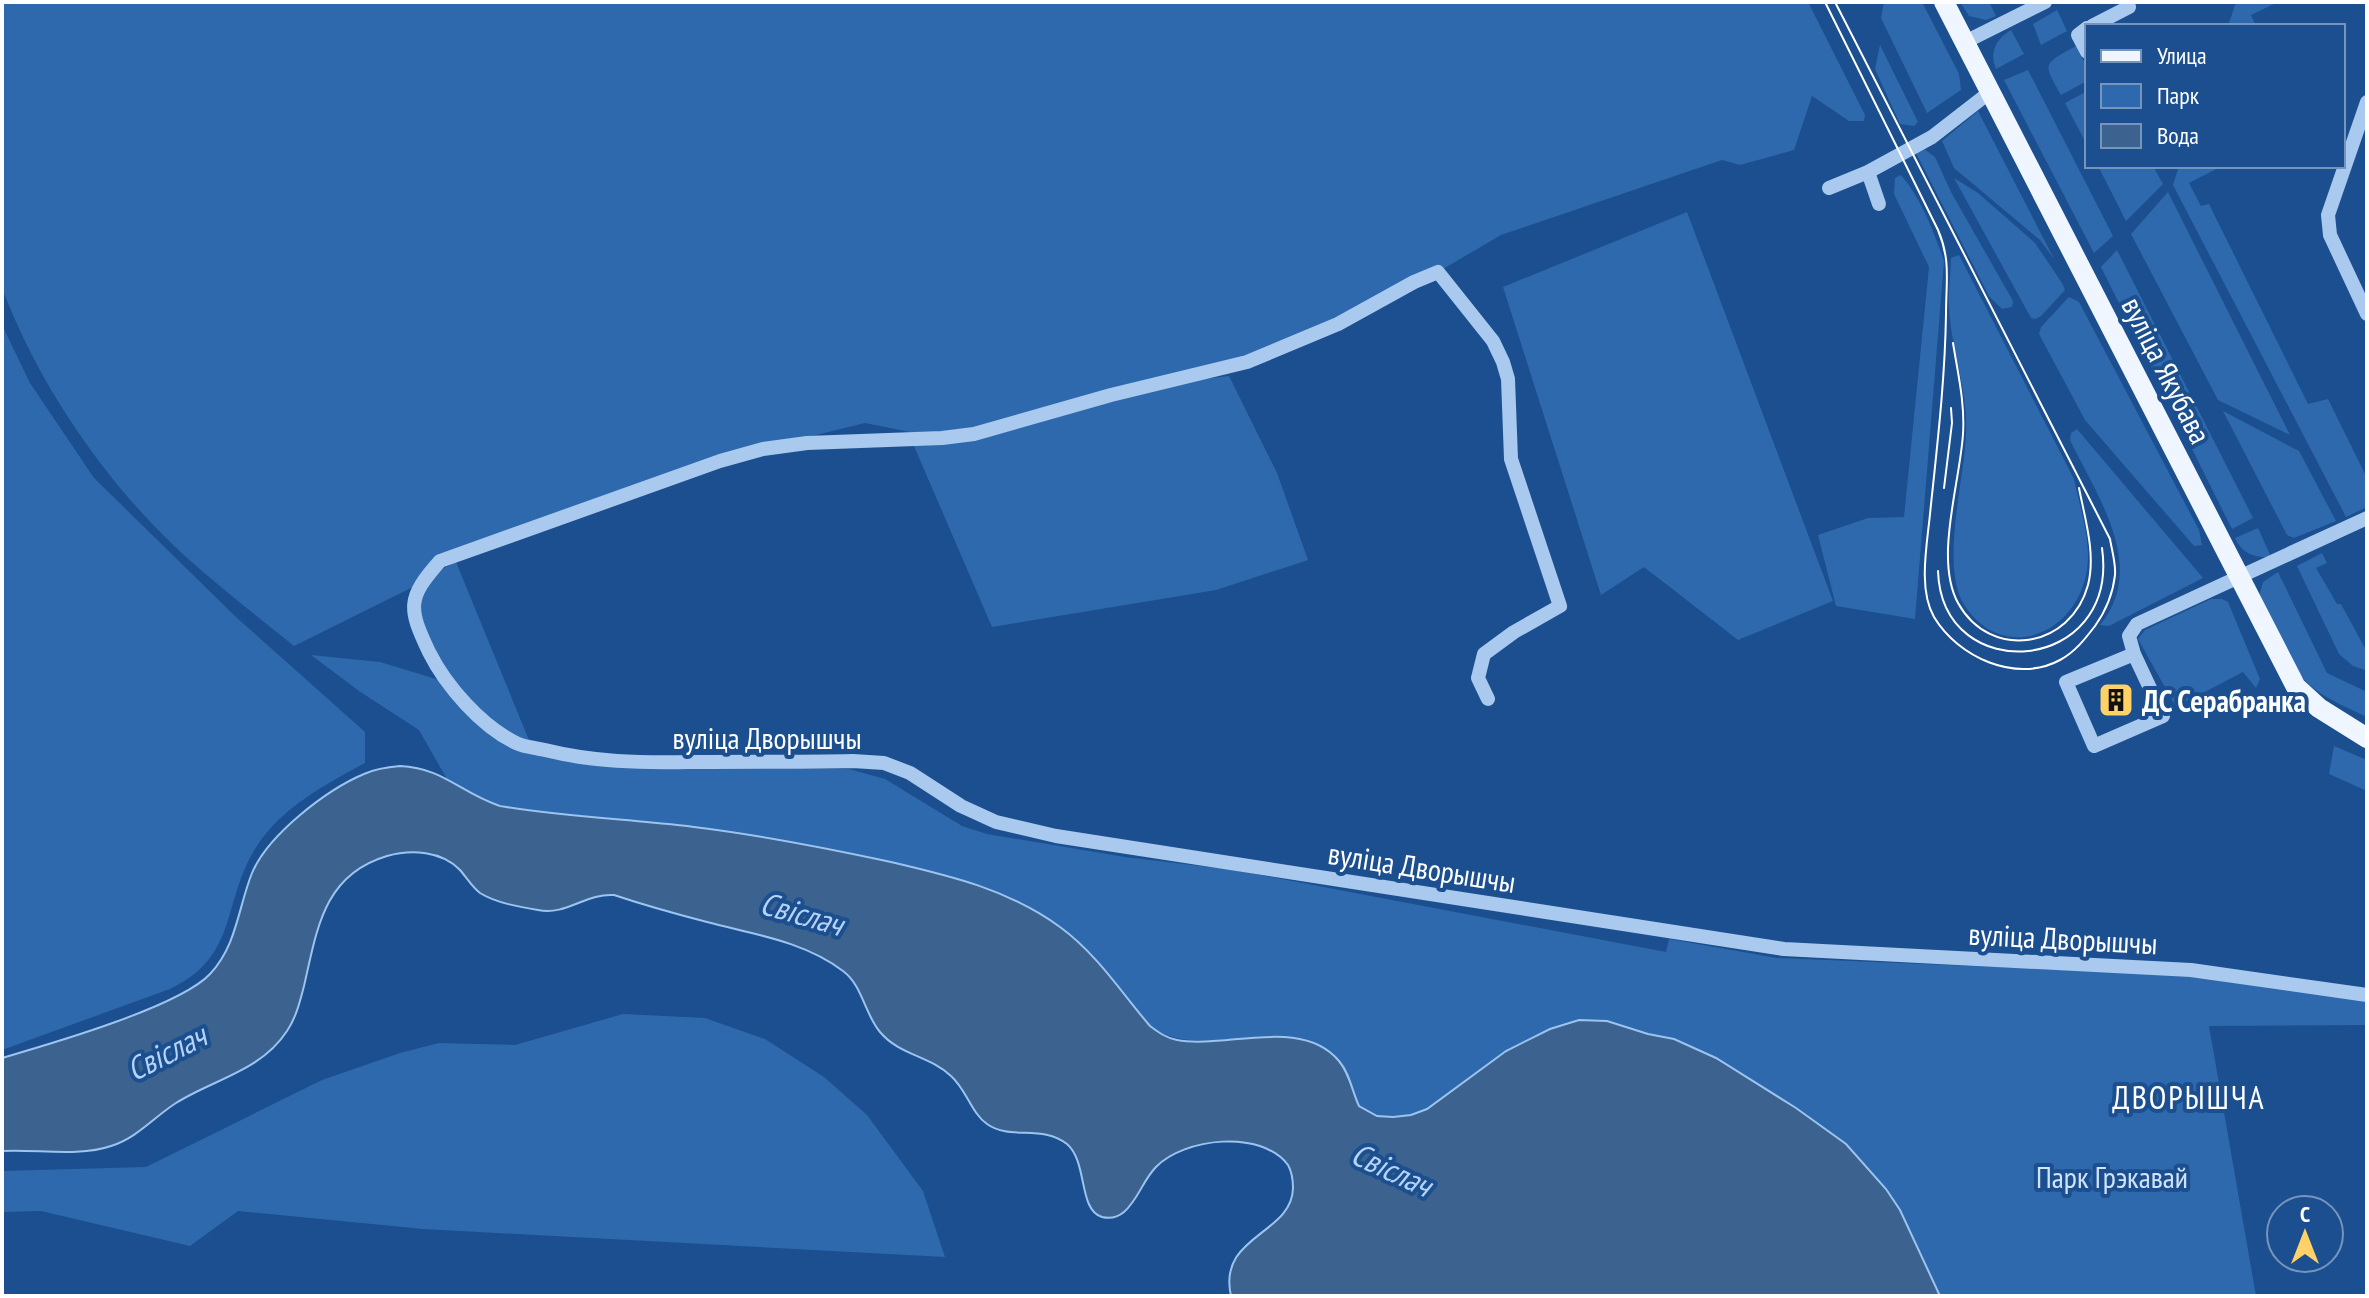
<svg xmlns="http://www.w3.org/2000/svg" width="2369" height="1298" font-family="'PT Sans Narrow',sans-serif">
<style>
.green{fill:#2e69ad}
.water{fill:#3c6290;stroke:#9cc4f0;stroke-width:2}
.lines{fill:none;stroke-linecap:round;stroke-linejoin:round}
.minor{stroke:#a9c9ee;stroke-width:14}
.major{stroke:#f0f6ff;stroke-width:20}
.tram{stroke:#fff;stroke-width:2}
.labels{text-anchor:middle;dominant-baseline:central;stroke-width:8;stroke-linejoin:round;paint-order:stroke}
.street-label{font-size:30px;fill:#fff;stroke:#1b4f8f}
.poi-label{font-size:30px;font-weight:bold;fill:#fff;stroke:#1b4f8f;text-anchor:start}
.park-label{font-size:30px;fill:#cfe3fa;stroke:#1b4f8f}
.water-label{font-size:32px;font-style:italic;fill:#b5d3f5;stroke:#1b4f8f}
.neighbourhood-label{font-size:32px;letter-spacing:2px;fill:#fff;stroke:#1b4f8f}
</style>
<rect width="100%" height="100%" fill="#1b4f8f"/>
<g class="green">
<path d="M2 2H1808L1865 115 1864 121H1849L1812 96 1794 150 1740 165 1722 160 1501 235 1438 272 1248 361 1146 386 1229 376 1277 473 1308 560 1216 590 992 627 911 439 925 435 865 423 722 458 440 561 421 583 294 646C258 617 221 588 186 557 107 485 40 388 2 288Z"/>
<path d="M1884 2H1922L1959 74 1961 90 1927 113 1881 18Z"/>
<path d="M1960 2H1989L1996 16 1986 20 1969 16Z"/>
<path d="M2236 2H2278L2251 15 2256 26H2228Z"/>
<path d="M2057 10 2067 31 2041 45 2033 24Z"/>
<path d="M2011 30 2024 54 1996 69C1989 52 1996 39 2011 30Z"/>
<path d="M1880 45 1918 122 1914 126 1900 124 1875 69Z"/>
<path d="M2076 46 2087 67V81L2061 95C2043 62 2042 65 2076 46Z"/>
<path d="M2028 70 2113 236 2094 253 2004 80Z"/>
<path d="M2087 91V145L2065 103Z"/>
<path d="M1978 111 2054 259 2040 240 1954 168 1942 141Z"/>
<path d="M1923 148 1935 157 1951 192 2013 301 2012 307 2002 309 1989 296 1916 153Z"/>
<path d="M2098 166H2153L2163 184 2126 221Z"/>
<path d="M2179 166H2222L2189 183 2201 206 2209 204 2308 404 2328 399 2367 478V507L2346 517 2173 185Z"/>
<path d="M1901 175C1922 200 1933 230 1944 261L1915 619 1836 606 1818 535 1868 518 1904 517 1929 267 1894 194 1895 178Z"/>
<path d="M1954 178 1978 193 2035 243 2062 283 2065 290 2041 316 2035 319 2031 318Z"/>
<path d="M2168 192 2290 435 2218 400 2131 234Z"/>
<path d="M1687 212 1833 601 1738 640 1644 567 1601 595 1503 287Z"/>
<path d="M2117 250 2253 518 2232 529 2101 267Z"/>
<path d="M1959 255 2074 479C2080 508 2093 545 2086 575 2073 637 2002 662 1965 606 1939 568 1965 479 1966 433 1968 388 1951 350 1949 307 1948 291 1951 274 1951 258Z"/>
<path d="M2069 297 2079 302 2199 530 2202 545 2194 546 2085 420 2039 334 2041 327Z"/>
<path d="M2 325 30 383 94 478 236 617 365 732V763C326 784 281 808 257 846 221 901 240 956 170 989L2 1050Z"/>
<path d="M2223 411 2299 451 2336 521 2294 538 2287 535Z"/>
<path d="M2077 429 2203 578 2109 626 2100 625C2148 567 2097 496 2070 440L2071 433Z"/>
<path d="M2258 528 2271 557C2255 558 2242 554 2235 538Z"/>
<path d="M2322 553 2327 563 2316 568 2337 604H2341L2367 652 2365 670 2353 666 2339 654 2297 566Z"/>
<path d="M456 562 533 750 738 768 849 769 885 779 962 826 987 834 1125 857 1234 870 1666 952 1669 939 1777 958 2191 975 2367 1000V1025L2209 1026 2256 1296H1940L1900 1210 1886 1189 1846 1145 1796 1108 1716 1058 1674 1039 1648 1034 1607 1021 1579 1020 1550 1029 1506 1051 1427 1109 1411 1115 1393 1117 1377 1116 1359 1106C1355 1099 1354 1090 1351 1083 1349 1076 1341 1069 1337 1063 1291 1005 1204 1066 1150 1026L1091 953 1061 927 1026 904 988 889 807 844 697 827 521 810 482 800 447 779 419 730 359 691 311 655 380 662 446 682C426 638 393 590 456 562Z"/>
<path d="M2278 572 2327 673 2367 692V717C2348 708 2328 700 2312 687 2292 672 2271 619 2259 596L2263 582Z"/>
<path d="M2211 599H2222L2228 602 2260 679 2256 688 2243 672 2176 707 2138 639 2145 630Z"/>
<path d="M2334 746 2367 760V791L2329 774Z"/>
<path d="M623 1014 705 1018 765 1039 824 1077 867 1115 923 1191 945 1257 423 1229 238 1211 190 1246 41 1211 2 1212V1171L146 1167 322 1080 400 1053 439 1043 515 1045Z"/>
</g>
<path class="water" d="M400 766C444 768 460 793 500 806 564 817 629 819 694 827 760 835 826 848 891 862 951 876 1010 890 1060 927 1097 954 1121 992 1150 1026 1158 1032 1166 1038 1177 1040 1225 1049 1302 1016 1339 1061 1350 1074 1352 1091 1359 1106L1377 1116 1393 1117 1411 1115 1427 1109 1506 1051 1550 1029 1579 1020 1607 1021 1648 1034 1674 1039 1716 1058 1796 1108 1846 1144 1886 1189 1900 1210 1940 1296H1231C1217 1235 1292 1235 1293 1188 1293 1180 1292 1172 1288 1165 1261 1129 1184 1138 1156 1167 1143 1180 1138 1200 1124 1212 1118 1217 1110 1219 1102 1217 1078 1210 1088 1162 1067 1144 1042 1124 1011 1141 987 1124 972 1114 966 1089 951 1076 930 1056 899 1055 880 1032 864 1013 863 986 843 971 804 941 752 934 707 922 676 914 644 905 614 895 586 893 566 916 538 910 520 907 496 903 480 893 472 887 467 878 460 870 442 851 411 849 387 856 323 875 317 930 304 986 300 1001 296 1018 287 1031 261 1071 214 1079 176 1103 154 1117 137 1138 111 1146 79 1157 36 1149 2 1151V1058C50 1044 179 1007 210 974 237 945 238 908 252 873 268 835 326 790 364 774 375 769 387 767 400 766Z"/>
<g class="lines">
<g class="minor">
<path d="M2092 26 2129 7 2126 2"/>
<path d="M2087 28 2078 35 2087 52"/>
<path d="M1965 42 2045 2"/>
<path d="M2367 102 2328 215 2330 235 2367 314"/>
<path d="M1868 172 1879 204"/>
<path d="M1829 188 1868 172 1932 137 1990 92"/>
<path d="M2134 654 2066 682 2094 746 2163 716 2134 654 2129 636 2137 624 2367 518"/>
<path d="M1488 699 1478 678 1484 654 1514 632 1560 606 1511 459 1508 379 1503 362 1493 341 1438 272 1414 282 1338 324 1247 362 1111 395 974 434 942 438 807 443 763 449 720 461 440 561C407 598 408 608 429 652 446 686 481 726 516 743 524 747 536 748 545 750 593 762 641 763 689 762 744 762 799 762 853 761L884 763 910 773 961 806 996 822 1056 836 1784 949 2191 970 2367 995"/>
</g>
<path class="major" d="M1944 2 2296 687 2319 708 2367 738"/>
<g class="tram">
<path d="M1825 2 1938 230C1951 260 1946 282 1946 314 1945 381 1937 447 1930 514 1927 545 1918 589 1934 617 1958 657 2016 684 2060 660 2075 652 2085 639 2095 626 2105 612 2113 593 2115 575 2116 564 2112 551 2110 539L1835 2"/>
<path d="M1953 343C1958 374 1965 403 1963 434 1960 483 1934 559 1958 603 1991 662 2071 648 2088 585 2096 554 2085 519 2079 488"/>
<path d="M1944 488 1952 423 1951 408"/>
<path d="M1938 571C1942 689 2120 674 2102 548"/>
</g>
</g>
<defs>
<symbol id="building-square" viewBox="-11 -11 22 22"><rect x="-9" y="-9" width="18" height="18" rx="4" fill="#ffd166" stroke="#1b4f8f"/><path d="M-4-6H4V6H1V3H-1V6H-4ZM-2.5-4.3h1.7v1.8h-1.7ZM.8-4.3h1.7v1.8H.8ZM-2.5-1h1.7V.8h-1.7ZM.8-1h1.7V.8H.8Z" fill="#111"/></symbol>
</defs>
<g fill-rule="evenodd">
<use href="#building-square" x="2096" y="680" width="40" height="40"/>
</g>
<g class="labels">
<g class="street-label">
<text transform="translate(2167 370) rotate(63)">вуліца Якубава</text>
<text x="767" y="737">вуліца Дворышчы</text>
<text transform="translate(1422 867) rotate(9)">вуліца Дворышчы</text>
<text transform="translate(2063 938) rotate(3)">вуліца Дворышчы</text>
</g>
<g class="poi-label">
<text x="2142" y="700">ДС Серабранка</text>
</g>
<g class="park-label">
<text x="2112" y="1176">Парк Грэкавай</text>
</g>
<g class="water-label">
<text transform="translate(802 913) rotate(16)">Свіслач</text>
<text transform="translate(166 1052) rotate(-27)">Свіслач</text>
<text transform="translate(1392 1169) rotate(25)">Свіслач</text>
</g>
<g class="neighbourhood-label">
<text x="2189" y="1097">ДВОРЫШЧА</text>
</g>
</g>
<rect width="2369" height="1298" fill="none" stroke="#ffffff" stroke-width="8"/>
<rect x="2085" y="24" width="260" height="144" fill="#1b4f8f" stroke="#7695bc" stroke-width="2"/>
<rect x="2101" y="50" width="40" height="12" fill="#f0f6ff" stroke="#7695bc" stroke-width="2"/>
<text x="2157" y="64" font-size="24" fill="#ffffff">Улица</text>
<rect x="2101" y="84" width="40" height="24" fill="#2e69ad" stroke="#7695bc" stroke-width="2"/>
<text x="2157" y="104" font-size="24" fill="#ffffff">Парк</text>
<rect x="2101" y="124" width="40" height="24" fill="#3c6290" stroke="#7695bc" stroke-width="2"/>
<text x="2157" y="144" font-size="24" fill="#ffffff">Вода</text>
<g transform="translate(2305 1234)"><circle r="38" fill="#1b4f8f" stroke="#7695bc" stroke-width="2"/>
<path d="M0-6L14 30L0 20L-14 30Z" fill="#ffd166"/>
<text y="-12" font-size="22" font-weight="bold" text-anchor="middle" fill="#ffffff">С</text>
</g>
</svg>
